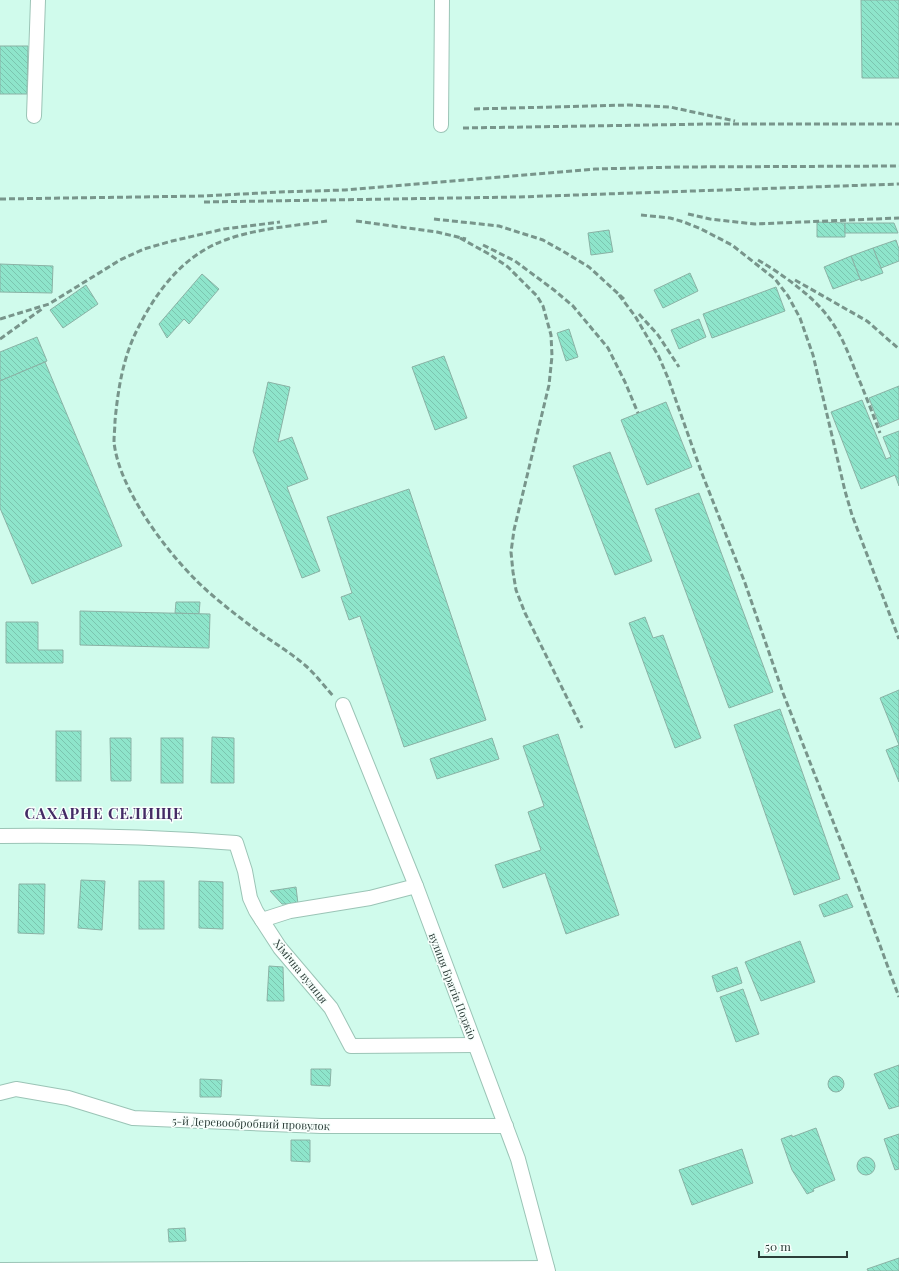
<svg xmlns="http://www.w3.org/2000/svg" width="899" height="1271" font-family="'Playfair Display',serif">
<style>
.building{fill:url(#building-back-hatch);stroke:#8ab2a5}
.lines{fill:none;stroke-linecap:round;stroke-linejoin:round}
.minor-casing{stroke:#9bc4b6;stroke-width:16}
.minor{stroke:#fff;stroke-width:14}
.rail{stroke:#78958b;stroke-width:3;stroke-dasharray:6 3;stroke-linecap:butt}
.labels{text-anchor:middle;dominant-baseline:central;stroke-width:3;stroke-linejoin:round;paint-order:stroke}
.street-label{font-size:11px;fill:#2c3d38;stroke:#f7fffc}
.district-label{font-size:15px;font-weight:bold;letter-spacing:1px;fill:#442b65;stroke:#f7fffc}
</style>
<defs>
<pattern id="building-back-hatch" width="6" height="6" patternUnits="userSpaceOnUse"><rect width="6" height="6" fill="#8ee5cb"/><path d="M-1 5l2 2M0 0l6 6M5-1l2 2" fill="none" stroke="#7bc5af"/></pattern>
</defs>
<rect width="100%" height="100%" fill="#d0fbec"/>
<g class="building">
<path d="M861 0H899V78H862Z"/>
<path d="M0 46H28L27 94H0Z"/>
<path d="M817 222 845 223V237H817Z"/>
<path d="M845 223H894L898 233H845Z"/>
<path d="M609 230 613 252 591 255 588 233Z"/>
<path d="M896 240 899 249V261L881 268 873 248Z"/>
<path d="M873 248 883 273 861 281 851 256Z"/>
<path d="M851 256 860 279 833 289 824 267Z"/>
<path d="M0 264 53 266 52 293 0 292Z"/>
<path d="M690 273 698 291 663 308 654 290Z"/>
<path d="M202 274 219 289 189 324 184 319 167 338 159 324Z"/>
<path d="M86 285 98 304 63 328 50 310Z"/>
<path d="M776 287 785 311 712 338 703 314Z"/>
<path d="M699 319 706 337 679 349 671 330Z"/>
<path d="M569 329 578 357 566 361 557 333Z"/>
<path d="M37 337 47 361 0 381V352Z"/>
<path d="M444 356 467 418 435 430 412 367Z"/>
<path d="M45 362 122 546 32 584 0 508V381Z"/>
<path d="M268 382 290 387 278 442 292 437 308 479 287 487 320 571 302 578 253 451Z"/>
<path d="M899 386V419L880 427 869 398Z"/>
<path d="M862 400 886 459 891 457 883 437 899 431V486L895 475 861 489 831 412Z"/>
<path d="M666 402 692 467 647 485 621 420Z"/>
<path d="M610 452 652 561 615 575 573 466Z"/>
<path d="M409 489 486 720 404 747 360 616 349 620 341 597 352 593 327 517Z"/>
<path d="M699 493 773 692 729 708 655 509Z"/>
<path d="M176 602H200L199 614 175 613Z"/>
<path d="M80 611 210 614 209 648 80 645Z"/>
<path d="M645 617 653 638 663 635 701 738 675 748 629 623Z"/>
<path d="M6 622H38V650H63V663H6Z"/>
<path d="M899 690V782L886 750 899 745 880 698Z"/>
<path d="M780 709 840 879 794 895 734 725Z"/>
<rect x="56" y="731" width="25" height="50"/>
<path d="M558 734 619 915 566 934 545 873 503 888 495 865 541 850 528 812 544 806 523 746Z"/>
<path d="M212 737 234 738V783H211Z"/>
<path d="M110 738H131V781H111Z"/>
<rect x="161" y="738" width="22" height="45"/>
<path d="M492 738 499 759 437 779 430 759Z"/>
<path d="M81 880 105 881 102 930 78 928Z"/>
<rect x="139" y="881" width="25" height="48"/>
<path d="M199 881 223 882V929L199 928Z"/>
<path d="M19 884H45L44 934 18 933Z"/>
<path d="M296 887 298 904H282L270 891Z"/>
<path d="M847 894 853 907 824 917 819 905Z"/>
<path d="M800 941 815 982 761 1001 745 962Z"/>
<path d="M269 966 283 967 284 1001H267Z"/>
<path d="M737 967 742 983 717 992 712 976Z"/>
<path d="M743 989 759 1034 736 1042 720 997Z"/>
<path d="M899 1065V1106L889 1109 874 1074Z"/>
<path d="M311 1069H331L330 1086 311 1085Z"/>
<circle cx="836" cy="1084" r="8"/>
<path d="M200 1079 222 1080 221 1097H200Z"/>
<path d="M816 1128 835 1180 813 1189 814 1191 807 1194 792 1170 781 1139 792 1135V1137Z"/>
<path d="M899 1134V1169L895 1170 884 1139Z"/>
<path d="M291 1140H310V1162L291 1161Z"/>
<path d="M742 1149 753 1183 692 1205 679 1170Z"/>
<circle cx="866" cy="1166" r="9"/>
<path d="M185 1228 186 1241 169 1242 168 1229Z"/>
<path d="M899 1258V1271H868L867 1269Z"/>
</g>
<g class="lines">
<defs>
<g id="minor">
<path d="M34 116 38 0"/>
<path d="M441 125 442 0"/>
<path d="M343 705 416 886 518 1159 548 1271"/>
<path d="M0 836C79 835 157 837 236 843L245 871 250 898 256 911 280 948 331 1008 351 1046 475 1045"/>
<path d="M262 920 290 911 370 898 416 886"/>
<path d="M0 1093 16 1089 68 1098 133 1118 321 1126H506"/>
<path d="M0 1270 547 1268"/>
</g>
</defs>
<use href="#minor" class="minor-casing"/>
<use href="#minor" class="minor"/>
<g class="rail">
<path d="M474 109 629 105 670 107 735 121"/>
<path d="M463 128 710 124H899"/>
<path d="M0 199 204 196 280 192 345 190 595 169 679 167 899 166"/>
<path d="M204 202 517 197 899 184"/>
<path d="M688 214 710 219 755 224 899 218"/>
<path d="M641 215 670 218 684 222 701 229 732 245 775 279 788 296 800 318 813 355 845 491 852 515 899 639"/>
<path d="M434 219 499 226 543 240 566 253 589 267 624 299"/>
<path d="M327 221C294 226 260 228 228 239 184 254 157 290 137 330 123 358 118 389 115 421 115 427 114 435 114 442 119 492 174 563 212 595 226 607 240 618 255 629 272 642 290 652 306 666 316 675 325 687 334 697"/>
<path d="M356 221 437 232 466 239"/>
<path d="M460 238 489 254 508 267 537 296 543 306 551 335 552 356 549 385 514 530 511 552 513 572 516 590 525 613 582 728"/>
<path d="M483 245 515 261 554 290 573 306 608 348 625 382 638 413"/>
<path d="M758 260C782 274 813 296 829 318 841 334 848 352 855 370 864 391 872 412 880 433"/>
<path d="M795 280 867 321 899 349"/>
<path d="M619 295 635 316 645 333 659 357 668 378 701 471 745 583 783 693 857 883 899 997"/>
<path d="M639 314 658 335 679 367"/>
<path d="M0 319 49 304 120 260 144 249 172 241 224 229 280 222"/>
<path d="M0 339 42 309"/>
</g>
</g>
<g class="labels">
<g class="street-label">
<text transform="translate(301 971) rotate(51)">Хімічна вулиця</text>
<text transform="translate(453 986) rotate(69)">вулиця Братів Поджіо</text>
<text transform="translate(251 1123) rotate(2)">5-й Деревообробний провулок</text>
</g>
<g class="district-label">
<text x="104" y="813">САХАРНЕ СЕЛИЩЕ</text>
</g>
</g>
<path d="M759 1251v6h88v-6" fill="none" stroke="#2c3d38" stroke-width="2"/>
<text x="765" y="1251" font-size="12" fill="#2c3d38" stroke="#f7fffc" stroke-width="3" paint-order="stroke">50 m</text>
</svg>
